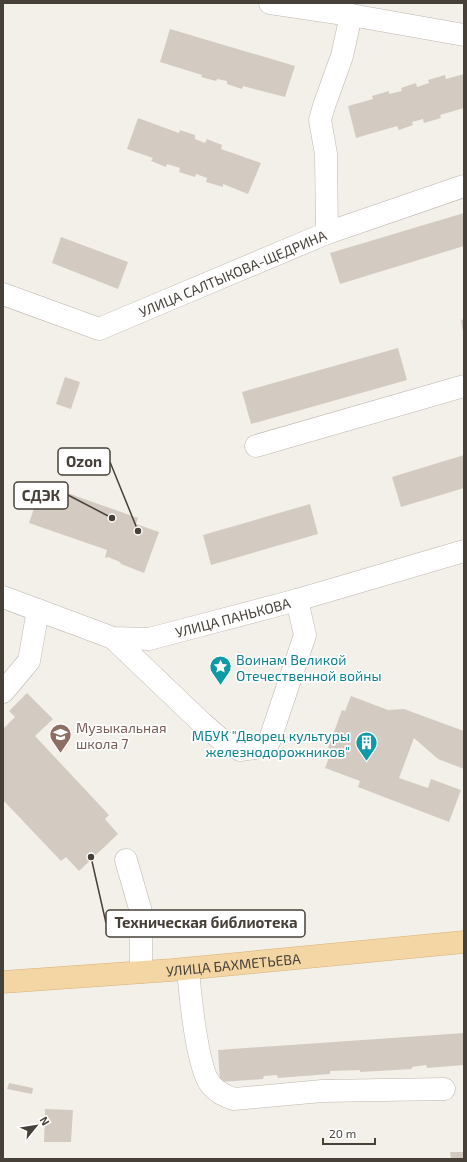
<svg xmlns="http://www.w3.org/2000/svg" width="467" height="1162" font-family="'Exo 2',sans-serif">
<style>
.building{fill:#d3cbc1}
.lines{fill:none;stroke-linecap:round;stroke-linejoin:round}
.minor-casing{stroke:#bdb6ad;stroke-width:23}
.major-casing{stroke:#d6b275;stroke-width:23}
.minor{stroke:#fff;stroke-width:22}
.major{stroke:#f3d6a3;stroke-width:22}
.labels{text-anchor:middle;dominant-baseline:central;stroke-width:3.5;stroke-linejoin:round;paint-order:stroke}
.street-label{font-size:14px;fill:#464039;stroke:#fff}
.culture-label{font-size:14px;fill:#0d838f;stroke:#fff;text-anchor:start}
.education-label{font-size:14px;fill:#785e54;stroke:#fff;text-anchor:start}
.leader{fill:none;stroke:#464039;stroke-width:1.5}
.callout-dot{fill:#464039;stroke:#fff;stroke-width:1.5}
.callout{fill:#fff;stroke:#464039;stroke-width:1.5}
.callout-label{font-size:15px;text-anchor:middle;font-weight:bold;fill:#464039}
</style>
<rect width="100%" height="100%" fill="#f3f0ea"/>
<g class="building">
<path d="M170 29 295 66 285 97 243 86 242 89 227 84V81L217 79 216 81 201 77 202 75 160 62Z"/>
<path d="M464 74V108L440 115 441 118 424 123 423 119 412 122 413 125 399 130 397 126 356 138 348 106 373 99 372 96 389 91V94L402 91 401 88 416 83 417 87 429 83 428 80 445 75 446 79Z"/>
<path d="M138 118 179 133 180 130 195 135V139L205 143 207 139 222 145 221 149 261 163 248 194 223 184V187L206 182 207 178 196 174 195 177 179 172 180 168 167 164 166 167 151 161 153 158 127 149Z"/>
<path d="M464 213V246L340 284 330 253Z"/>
<path d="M61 237 128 262 118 289 52 263Z"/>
<path d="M464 319V331L463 332 461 320Z"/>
<path d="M398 348 407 380 251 424 242 392Z"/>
<path d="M65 377 80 382 71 409 56 404Z"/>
<path d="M464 455V488L401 507 392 477Z"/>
<path d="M42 484 138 518 136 524 159 532 144 573 121 564 120 562 108 557 105 558 107 550 29 523Z"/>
<path d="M310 504 318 534 211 565 203 535Z"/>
<path d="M27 693 53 719 35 736 109 815 105 819 118 834 79 871 66 857 61 861 3 800V729L15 717 9 711Z"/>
<path d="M351 696 388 710 404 709 464 731V769L438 759 414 738 399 778 428 788 431 779 461 790 449 822 358 787 360 781 325 768 331 752 327 751 342 710 345 711Z"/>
<path d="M464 1033V1065L427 1068 426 1065 412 1067V1069L360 1072V1070L330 1071V1074L278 1078 277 1075 264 1076 263 1079 220 1082 218 1050Z"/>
<path d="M9 1083 33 1088 32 1094 7 1089Z"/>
<path d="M45 1109 73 1110 71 1142H44Z"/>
<path d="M450 1152H464V1159H451Z"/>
</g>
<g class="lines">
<defs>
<g id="minor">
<path d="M270 3 351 15 464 35"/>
<path d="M327 233 326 154 320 120 324 106 342 56 351 15"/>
<path id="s1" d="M3 294 99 329 327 233 464 186"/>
<path d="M256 446 464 386"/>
<path id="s2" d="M3 597 113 638 149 639 297 600 464 551"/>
<path d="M113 638 202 723 224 742 240 750 255 748 269 742 305 635 297 600"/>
<path d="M3 692 29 661 38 610"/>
<path d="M126 860 141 912V972"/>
<path d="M188 969C190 993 197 1069 211 1085 218 1093 225 1096 234 1099L322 1091 444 1089"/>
</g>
<g id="major">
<path id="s3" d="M3 982 172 970 464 942"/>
</g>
</defs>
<use href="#minor" class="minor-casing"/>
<use href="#major" class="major-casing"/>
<use href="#minor" class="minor"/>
<use href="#major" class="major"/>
</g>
<defs>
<symbol id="sight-pin" viewBox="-11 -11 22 30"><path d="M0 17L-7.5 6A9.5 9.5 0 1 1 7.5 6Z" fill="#0f9aa8" stroke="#fff"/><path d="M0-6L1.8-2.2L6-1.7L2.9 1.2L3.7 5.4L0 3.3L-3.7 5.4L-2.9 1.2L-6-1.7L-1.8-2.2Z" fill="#fff"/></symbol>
<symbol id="school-pin" viewBox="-11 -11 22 30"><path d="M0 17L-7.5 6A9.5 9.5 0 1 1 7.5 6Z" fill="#8d6e63" stroke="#fff"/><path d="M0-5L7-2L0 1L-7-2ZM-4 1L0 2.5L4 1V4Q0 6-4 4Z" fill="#fff"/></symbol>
<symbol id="building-pin" viewBox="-11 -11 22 30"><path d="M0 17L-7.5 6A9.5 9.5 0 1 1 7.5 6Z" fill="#0f9aa8" stroke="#fff"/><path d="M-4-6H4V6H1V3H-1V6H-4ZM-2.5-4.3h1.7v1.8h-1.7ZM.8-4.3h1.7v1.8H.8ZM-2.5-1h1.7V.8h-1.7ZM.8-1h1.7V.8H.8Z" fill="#fff"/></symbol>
</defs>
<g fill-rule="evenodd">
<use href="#sight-pin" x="208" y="654" width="25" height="34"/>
<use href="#school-pin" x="48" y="722" width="25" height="34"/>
<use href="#building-pin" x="354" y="730" width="25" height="34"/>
</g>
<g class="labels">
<g class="street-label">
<text stroke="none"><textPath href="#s1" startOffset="247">УЛИЦА САЛТЫКОВА-ЩЕДРИНА</textPath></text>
<text stroke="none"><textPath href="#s2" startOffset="240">УЛИЦА ПАНЬКОВА</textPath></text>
<text stroke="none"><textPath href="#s3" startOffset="231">УЛИЦА БАХМЕТЬЕВА</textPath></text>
</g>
<g class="culture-label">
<text x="236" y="659">Воинам Великой<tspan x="236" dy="16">Отечественной войны</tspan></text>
<text x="350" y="735" text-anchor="end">МБУК "Дворец культуры<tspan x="350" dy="16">железнодорожников"</tspan></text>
</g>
<g class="education-label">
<text x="76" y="727">Музыкальная<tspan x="76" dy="16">школа 7</tspan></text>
</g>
</g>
<path class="leader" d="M138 531L110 462M112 518L68 495M91 857L106 923"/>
<g class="callout-dot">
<circle cx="138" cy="531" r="4"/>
<circle cx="112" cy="518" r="4"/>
<circle cx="91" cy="857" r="4"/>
</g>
<g class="callout">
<rect x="58" y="448" width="52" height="27" rx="4"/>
<rect x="14" y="482" width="54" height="27" rx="4"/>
<rect x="106" y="910" width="199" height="27" rx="4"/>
</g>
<g class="callout-label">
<text x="84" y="467">Ozon</text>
<text x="41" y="501">СДЭК</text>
<text x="206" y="928">Техническая библиотека</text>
</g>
<rect width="467" height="1162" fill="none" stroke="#464039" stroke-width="8"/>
<g transform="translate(36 1126) rotate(60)" stroke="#ffffff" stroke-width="3" paint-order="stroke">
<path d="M0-3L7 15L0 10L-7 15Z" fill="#464039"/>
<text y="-6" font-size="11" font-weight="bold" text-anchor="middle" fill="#464039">N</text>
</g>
<path d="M323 1138v6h52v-6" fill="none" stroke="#464039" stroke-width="2"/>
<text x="329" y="1138" font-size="12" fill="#464039" stroke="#ffffff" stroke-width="3" paint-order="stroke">20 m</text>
</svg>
